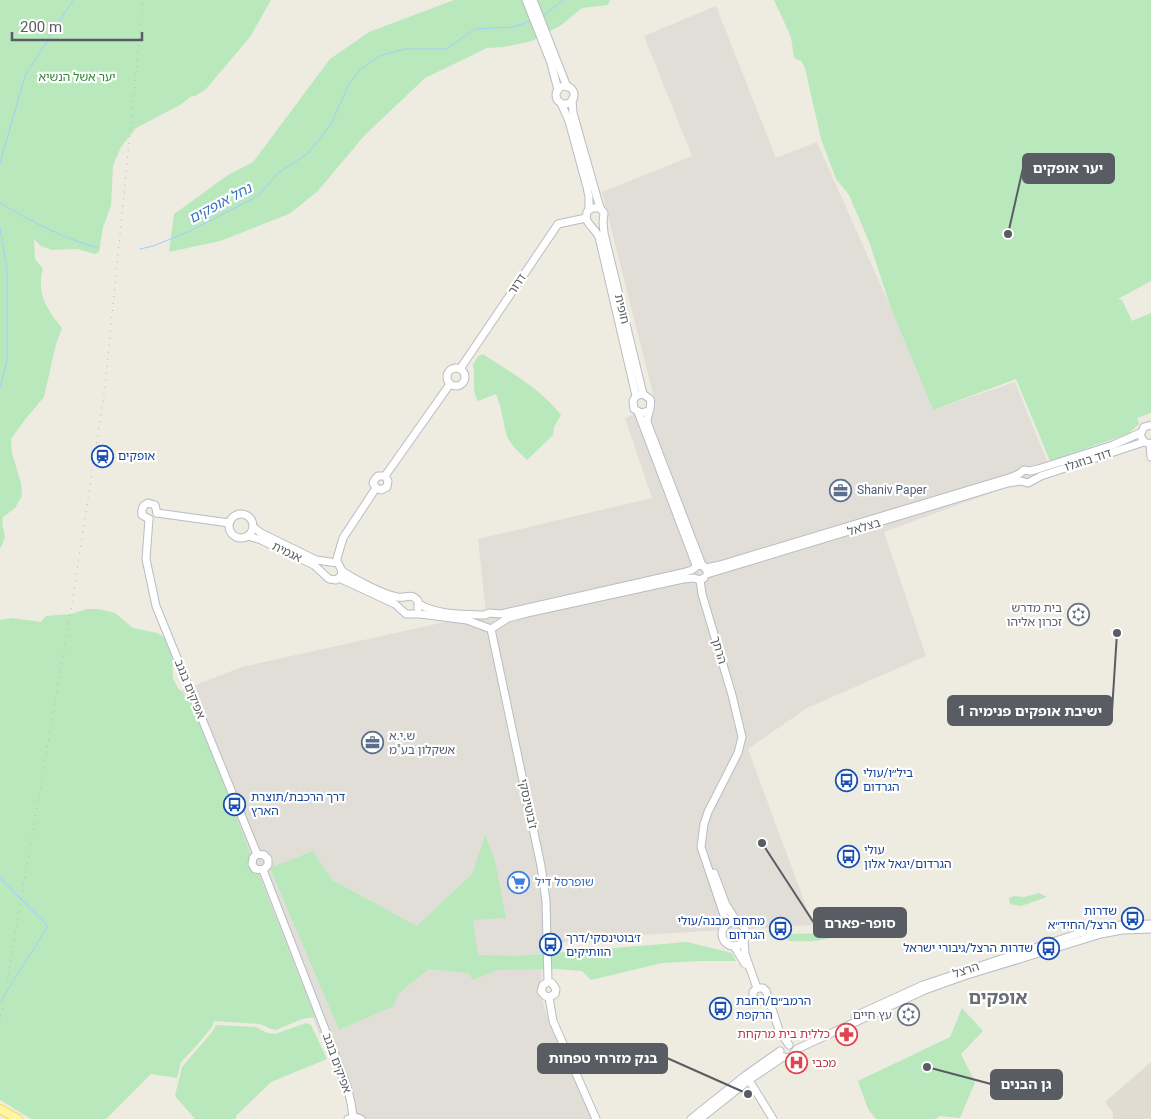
<svg xmlns="http://www.w3.org/2000/svg" width="1151" height="1119" font-family="Roboto,'Noto Sans Hebrew',sans-serif">
<style>
.industrial{fill:#e1ded8}
.education{fill:#e0ddd0}
.green{fill:#b9e8bc}
.lines{fill:none;stroke-linecap:round;stroke-linejoin:round}
.stream{stroke:#9ecfff;stroke-width:1}
.secondary-casing{stroke:#b9bcc3;stroke-width:9}
.primary-casing{stroke:#ffd547;stroke-width:10}
.secondary{stroke:#fff;stroke-width:7}
.primary{stroke:#fff5a3;stroke-width:8}
.rail{stroke:#b4b5b6;stroke-width:1;stroke-dasharray:1 6;stroke-linecap:butt}
.labels{text-anchor:middle;dominant-baseline:central;stroke-width:4.5;stroke-linejoin:round;paint-order:stroke}
.park-label{font-size:12px;fill:#2d8735;stroke:#fff}
.street-label{font-size:12px;fill:#595c63;stroke:#fff}
.transit-label{font-size:12px;fill:#164399;stroke:#fff;text-anchor:start}
.service-label{font-size:12px;fill:#4e5e75;stroke:#fff;text-anchor:start}
.worship-label{font-size:12px;fill:#5b616d;stroke:#fff;text-anchor:end}
.shop-label{font-size:12px;fill:#366cbe;stroke:#fff;text-anchor:start}
.health-label{font-size:12px;fill:#be3a42;stroke:#fff;text-anchor:end}
.water-label{font-size:14px;font-style:italic;fill:#3472c4;stroke:#fff}
.district-label{font-size:18px;font-weight:bold;fill:#6a6e75;stroke:#fff}
.leader{fill:none;stroke:#595c63;stroke-width:2}
.callout-dot{fill:#595c63;stroke:#fff;stroke-width:2}
.callout{fill:#595c63;stroke:#595c63;stroke-width:2}
.callout-label{font-size:14px;text-anchor:middle;font-weight:bold;fill:#fff}
</style>
<rect width="100%" height="100%" fill="#eeebe0"/>
<path class="industrial" d="M716 6 776 158 817 142 890 306 933 410 1015 382 1051 471 884 532 926 656 807 708 748 749 813 925 606 937 542 945 541 995 546 1014 593 1119H354L180 691 242 667 486 613 478 539 652 498 625 418 656 406 602 192 692 156 644 36Z"/>
<path class="education" d="M1151 1062V1119H1113V1112L1105 1102Z"/>
<g class="green">
<path d="M0 0H271L250 37 205 90 195 96H192L180 105 136 128 121 147 113 165 111 206 103 227 99 252 95 254 77 249 52 250 41 246 34 239 35 259 43 269C36 293 47 310 62 328L56 344 44 397 27 417 11 439 12 453 21 483 22 496 15 508 3 517C0 532 10 531 0 549Z"/>
<path d="M454 0H610L608 5 582 8 560 26 532 41 504 47 487 48 425 78 364 136 317 192 289 214 220 241 169 252 174 214 228 175 253 162 330 59 369 32Z"/>
<path d="M774 0H1151V281L1118 299 1122 300 1132 321 1151 313V413L1137 418 1139 424 1128 434 1050 461 1016 379 933 410 890 306 870 244 849 195 836 179 821 139 805 68 801 61 794 58 791 37Z"/>
<path d="M483 354C510 372 541 389 561 415L554 427 553 435 527 460C520 453 511 446 507 436 503 423 502 408 496 394L478 401C471 389 476 378 473 365L478 356Z"/>
<path d="M87 609H98L115 613 133 628 157 633 166 638 172 653 173 678 178 688 199 713 231 804 315 1017 302 1019 276 1030 271 1029 260 1024 214 1021 212 1027 197 1045 181 1062 177 1078 151 1074 106 1119H31L0 1100V620L11 618 41 622 46 616 71 614Z"/>
<path d="M485 835 495 860 506 918 473 920 478 955 519 956 687 942 732 953 736 961H699L662 963 591 980 582 971 556 969 498 970 473 980 468 973 429 969 398 994 394 1006 339 1030 270 868 313 851 332 880 417 926 473 873Z"/>
<path d="M1039 893 1047 897 1021 906 1010 904 1009 898 1014 896 1025 897Z"/>
<path d="M834 933V936C820 943 804 941 789 941L787 934Z"/>
<path d="M962 1008 983 1031 961 1054 975 1082 960 1118 940 1116 935 1119H876L868 1109 858 1081 950 1037Z"/>
<path d="M306 1023 311 1025 327 1059 271 1082 236 1116V1119H195L175 1096 182 1067 212 1032 216 1025 256 1027 267 1033 275 1034Z"/>
</g>
<g class="lines">
<g class="stream">
<path d="M542 17 563 0"/>
<path d="M0 163 25 76 73 0"/>
<path d="M0 203C31 221 62 238 98 248"/>
<path d="M0 228 7 270V361L0 387"/>
<path d="M140 249 153 246 190 231 258 196 278 173 308 153 331 124 349 84 360 70 379 56 405 49H446L475 29 513 27 531 21"/>
<path d="M0 878 48 926 0 1002"/>
</g>
<defs>
<g id="secondary">
<path d="M526 0 551 63 558 90"/>
<path d="M533 0 567 87"/>
<circle cx="565" cy="95" r="9"/>
<path d="M572 100 573 113 600 208"/>
<path d="M561 103 569 121 587 187 589 197V209"/>
<circle cx="456" cy="377" r="9"/>
<path d="M460 369 558 224 586 218"/>
<path d="M636 396 599 237C595 229 588 225 586 218L587 212 592 208H600L604 213 603 222 604 233 643 394"/>
<path d="M648 411 641 413 634 409 633 401 636 396 643 394 650 399C653 407 647 414 647 422L702 565"/>
<path d="M638 412 696 565"/>
<path d="M1151 425 1144 427 1140 435 1144 442 1151 444"/>
<path d="M1150 444 1151 457"/>
<path d="M385 476 450 384"/>
<path d="M376 488 381 490 387 487 388 481 385 476"/>
<path d="M376 488 373 483 375 479 378 476H385"/>
<path d="M157 513 229 523"/>
<circle cx="241" cy="526" r="12"/>
<path d="M149 519 146 559 156 606 257 854"/>
<path d="M149 519 142 515C141 509 143 505 148 503L155 505 157 513"/>
<path d="M248 536 261 540 314 565 329 579 336 580 341 576 342 571 338 563 316 560 261 533 253 527"/>
<path d="M336 562 343 538 376 488"/>
<path d="M706 568 720 565 1012 477 1019 474 1024 470 1030 471 1038 469 1113 445 1140 433"/>
<path d="M342 571C354 579 382 594 397 597 406 599 411 592 418 601V608"/>
<path d="M707 574 1008 483 1021 481 1028 483 1041 476 1144 442"/>
<path d="M339 578 395 604 406 614H420L467 620 491 629"/>
<path d="M700 580 702 594 732 695 742 737 738 753 708 812 704 824 701 847 727 924"/>
<path d="M419 604C437 615 464 614 485 615L489 613 501 614 682 573 692 570 698 565 704 566 707 571"/>
<path d="M491 629 541 866 546 901 548 982"/>
<path d="M491 629 508 618 527 613 683 579 694 578 700 580 704 578"/>
<path d="M257 854 264 855 268 859V865L263 870"/>
<path d="M257 854 253 858 252 864 255 869 263 870"/>
<path d="M263 870 347 1086 351 1103 353 1117"/>
<path d="M714 873 726 905 737 922"/>
<circle cx="734" cy="934" r="12"/>
<path d="M744 940 745 954 757 988"/>
<path d="M734 946 745 964"/>
<path d="M548 982 552 983 556 989 555 994 549 997"/>
<path d="M548 982 543 985 541 991 545 996 549 997"/>
<path d="M757 988H763L766 991 779 1030 789 1045"/>
<path d="M757 988 753 992V997L757 1001H763"/>
<path d="M549 997 553 1021 596 1119"/>
<path d="M855 1016 923 985 1080 933 1121 925 1151 924"/>
<path d="M783 1057 790 1058 797 1049 925 990 964 976 1101 934 1122 930 1151 929"/>
<path d="M747 1077 773 1119"/>
<path d="M348 1119 355 1117 361 1119"/>
<path d="M691 1119 746 1075 780 1051"/>
<path d="M700 1119 749 1080 783 1057"/>
</g>
<path id="primary" d="M0 1109 18 1119"/>
</defs>
<use href="#secondary" class="secondary-casing"/>
<use href="#primary" class="primary-casing"/>
<use href="#secondary" class="secondary"/>
<use href="#primary" class="primary"/>
<path class="rail" d="M0 1023 73 597 105 387 143 0"/>
</g>
<defs>
<symbol id="station-ring" viewBox="-11 -11 22 22"><circle r="9.5" fill="#fff" stroke="#1a4fb4" stroke-width="1.5"/><path d="M-3-6H3Q5-6 5-4V2Q5 4 3 4L4.5 6H3L1.5 4h-3L-3 6H-4.5L-3 4Q-5 4-5 2V-4Q-5-6-3-6ZM-3.5-4v3h7v-3ZM-3.5 1v1.5H-2V1ZM2 1v1.5H3.5V1Z" fill="#1a4fb4"/></symbol>
<symbol id="office-ring" viewBox="-11 -11 22 22"><circle r="9.5" fill="#fff" stroke="#5c6f8a" stroke-width="1.5"/><path d="M-6-3h4V-5.5h4V-3h4V5H-6ZM-1-4.5V-3h2v-1.5ZM-6 0V1H6V0Z" fill="#5c6f8a"/></symbol>
<symbol id="synagogue-ring" viewBox="-11 -11 22 22"><circle r="9.5" fill="#fff" stroke="#6b7280" stroke-width="1.5"/><path d="M0-6.5L5.6 3.2H-5.6ZM0 6.5L5.6-3.2H-5.6Z" fill="#6b7280"/></symbol>
<symbol id="bus-ring" viewBox="-11 -11 22 22"><circle r="9.5" fill="#fff" stroke="#1a4fb4" stroke-width="1.5"/><path d="M-5-6H5V4H4V6H2V4H-2V6H-4V4H-5ZM-3.5-4V0h7V-4ZM-3.5 1.2v1.5H-2V1.2ZM2 1.2v1.5H3.5V1.2Z" fill="#1a4fb4"/></symbol>
<symbol id="supermarket-ring" viewBox="-11 -11 22 22"><circle r="9.5" fill="#fff" stroke="#3f7fe0" stroke-width="1.5"/><path d="M-6-5.5h2.5l.6 2H6L4.5 2H-2.5L-4.4-4H-6ZM-1.5 3.2a1.3 1.3 0 1 0 .1 0ZM3 3.2a1.3 1.3 0 1 0 .1 0Z" fill="#3f7fe0"/></symbol>
<symbol id="pharmacy-ring" viewBox="-11 -11 22 22"><circle r="9.5" fill="#fff" stroke="#e0444e" stroke-width="1.5"/><path d="M-2-6h4v4h4v4h-4v4h-4v-4h-4v-4h4Z" fill="#e0444e"/></symbol>
<symbol id="hospital-ring" viewBox="-11 -11 22 22"><circle r="9.5" fill="#fff" stroke="#e0444e" stroke-width="1.5"/><path d="M-5-5h3v3.5h4V-5h3V5h-3V1.5h-4V5h-3Z" fill="#e0444e"/></symbol>
</defs>
<g fill-rule="evenodd">
<use href="#station-ring" x="90" y="444" width="25" height="25"/>
<use href="#office-ring" x="828" y="478" width="25" height="25"/>
<use href="#synagogue-ring" x="1066" y="602" width="25" height="25"/>
<use href="#office-ring" x="360" y="730" width="25" height="25"/>
<use href="#bus-ring" x="834" y="768" width="25" height="25"/>
<use href="#bus-ring" x="222" y="792" width="25" height="25"/>
<use href="#bus-ring" x="836" y="844" width="25" height="25"/>
<use href="#supermarket-ring" x="506" y="870" width="25" height="25"/>
<use href="#bus-ring" x="1120" y="906" width="25" height="25"/>
<use href="#bus-ring" x="768" y="916" width="25" height="25"/>
<use href="#bus-ring" x="538" y="932" width="25" height="25"/>
<use href="#bus-ring" x="1036" y="936" width="25" height="25"/>
<use href="#bus-ring" x="708" y="996" width="25" height="25"/>
<use href="#synagogue-ring" x="896" y="1002" width="25" height="25"/>
<use href="#pharmacy-ring" x="834" y="1022" width="25" height="25"/>
<use href="#hospital-ring" x="784" y="1050" width="25" height="25"/>
</g>
<g class="labels">
<g class="park-label">
<text x="77" y="77">יער אשל הנשיא</text>
</g>
<g class="street-label">
<text transform="translate(517 284) rotate(-56)">דרור</text>
<text transform="translate(622 309) rotate(77)">חופית</text>
<text transform="translate(1088 460) rotate(-18)">דוד בוזגלו</text>
<text transform="translate(864 527) rotate(-17)">בצלאל</text>
<text transform="translate(287 552) rotate(26)">אגמית</text>
<text transform="translate(719 650) rotate(74)">הרתך</text>
<text transform="translate(190 689) rotate(68)">אפיקים בנגב</text>
<text transform="translate(528 804) rotate(78)">ז'בוטינסקי</text>
<text transform="translate(966 970) rotate(-18)">הרצל</text>
<text transform="translate(337 1063) rotate(70)">אפיקים בנגב</text>
</g>
<g class="transit-label">
<text x="118" y="456">אופקים</text>
<text x="863" y="773">ביל״ו/עולי<tspan x="863" dy="14">הגרדום</tspan></text>
<text x="251" y="797">דרך הרכבת/תוצרת<tspan x="251" dy="14">הארץ</tspan></text>
<text x="864" y="850">עולי<tspan x="864" dy="14">הגרדום/יגאל אלון</tspan></text>
<text x="1117" y="911" text-anchor="end">שדרות<tspan x="1117" dy="14">הרצל/החיד״א</tspan></text>
<text x="765" y="921" text-anchor="end">מתחם מבנה/עולי<tspan x="765" dy="14">הגרדום</tspan></text>
<text x="566" y="938">ז׳בוטינסקי/דרך<tspan x="566" dy="14">הוותיקים</tspan></text>
<text x="1033" y="948" text-anchor="end">שדרות הרצל/גיבורי ישראל</text>
<text x="736" y="1001">הרמב״ם/רחבת<tspan x="736" dy="14">הרקפת</tspan></text>
</g>
<g class="service-label">
<text x="857" y="490">Shaniv Paper</text>
<text x="389" y="736">ש.י.א<tspan x="389" dy="14">אשקלון בע"מ</tspan></text>
</g>
<g class="worship-label">
<text x="1062" y="608">בית מדרש<tspan x="1062" dy="14">זכרון אליהו</tspan></text>
<text x="892" y="1015">עץ חיים</text>
</g>
<g class="shop-label">
<text x="535" y="882">שופרסל דיל</text>
</g>
<g class="health-label">
<text x="830" y="1034">כללית בית מרקחת</text>
<text x="812" y="1063" text-anchor="start">מכבי</text>
</g>
<g class="water-label">
<text transform="translate(220 203) rotate(-28)">נחל אופקים</text>
</g>
<g class="district-label">
<text x="998" y="997">אופקים</text>
</g>
</g>
<path class="leader" d="M1008 234L1023 168M1117 633L1112 711M762 843L814 923M748 1094L667 1058M927 1067L991 1084"/>
<g class="callout-dot">
<circle cx="1008" cy="234" r="5"/>
<circle cx="1117" cy="633" r="5"/>
<circle cx="762" cy="843" r="5"/>
<circle cx="748" cy="1094" r="5"/>
<circle cx="927" cy="1067" r="5"/>
</g>
<g class="callout">
<rect x="1023" y="154" width="91" height="29" rx="5"/>
<rect x="948" y="696" width="164" height="29" rx="5"/>
<rect x="814" y="908" width="92" height="29" rx="5"/>
<rect x="538" y="1044" width="129" height="29" rx="5"/>
<rect x="991" y="1070" width="71" height="29" rx="5"/>
</g>
<g class="callout-label">
<text x="1068" y="173">יער אופקים</text>
<text x="1030" y="716">ישיבת אופקים פנימיה 1</text>
<text x="860" y="928">סופר-פארם</text>
<text x="603" y="1063">בנק מזרחי טפחות</text>
<text x="1026" y="1089">גן הבנים</text>
</g>
<path d="M12 32v8h130v-8" fill="none" stroke="#595c63" stroke-width="2.5"/>
<text x="20" y="32" font-size="15" fill="#595c63" stroke="#ffffff" stroke-width="4" paint-order="stroke">200 m</text>
</svg>
